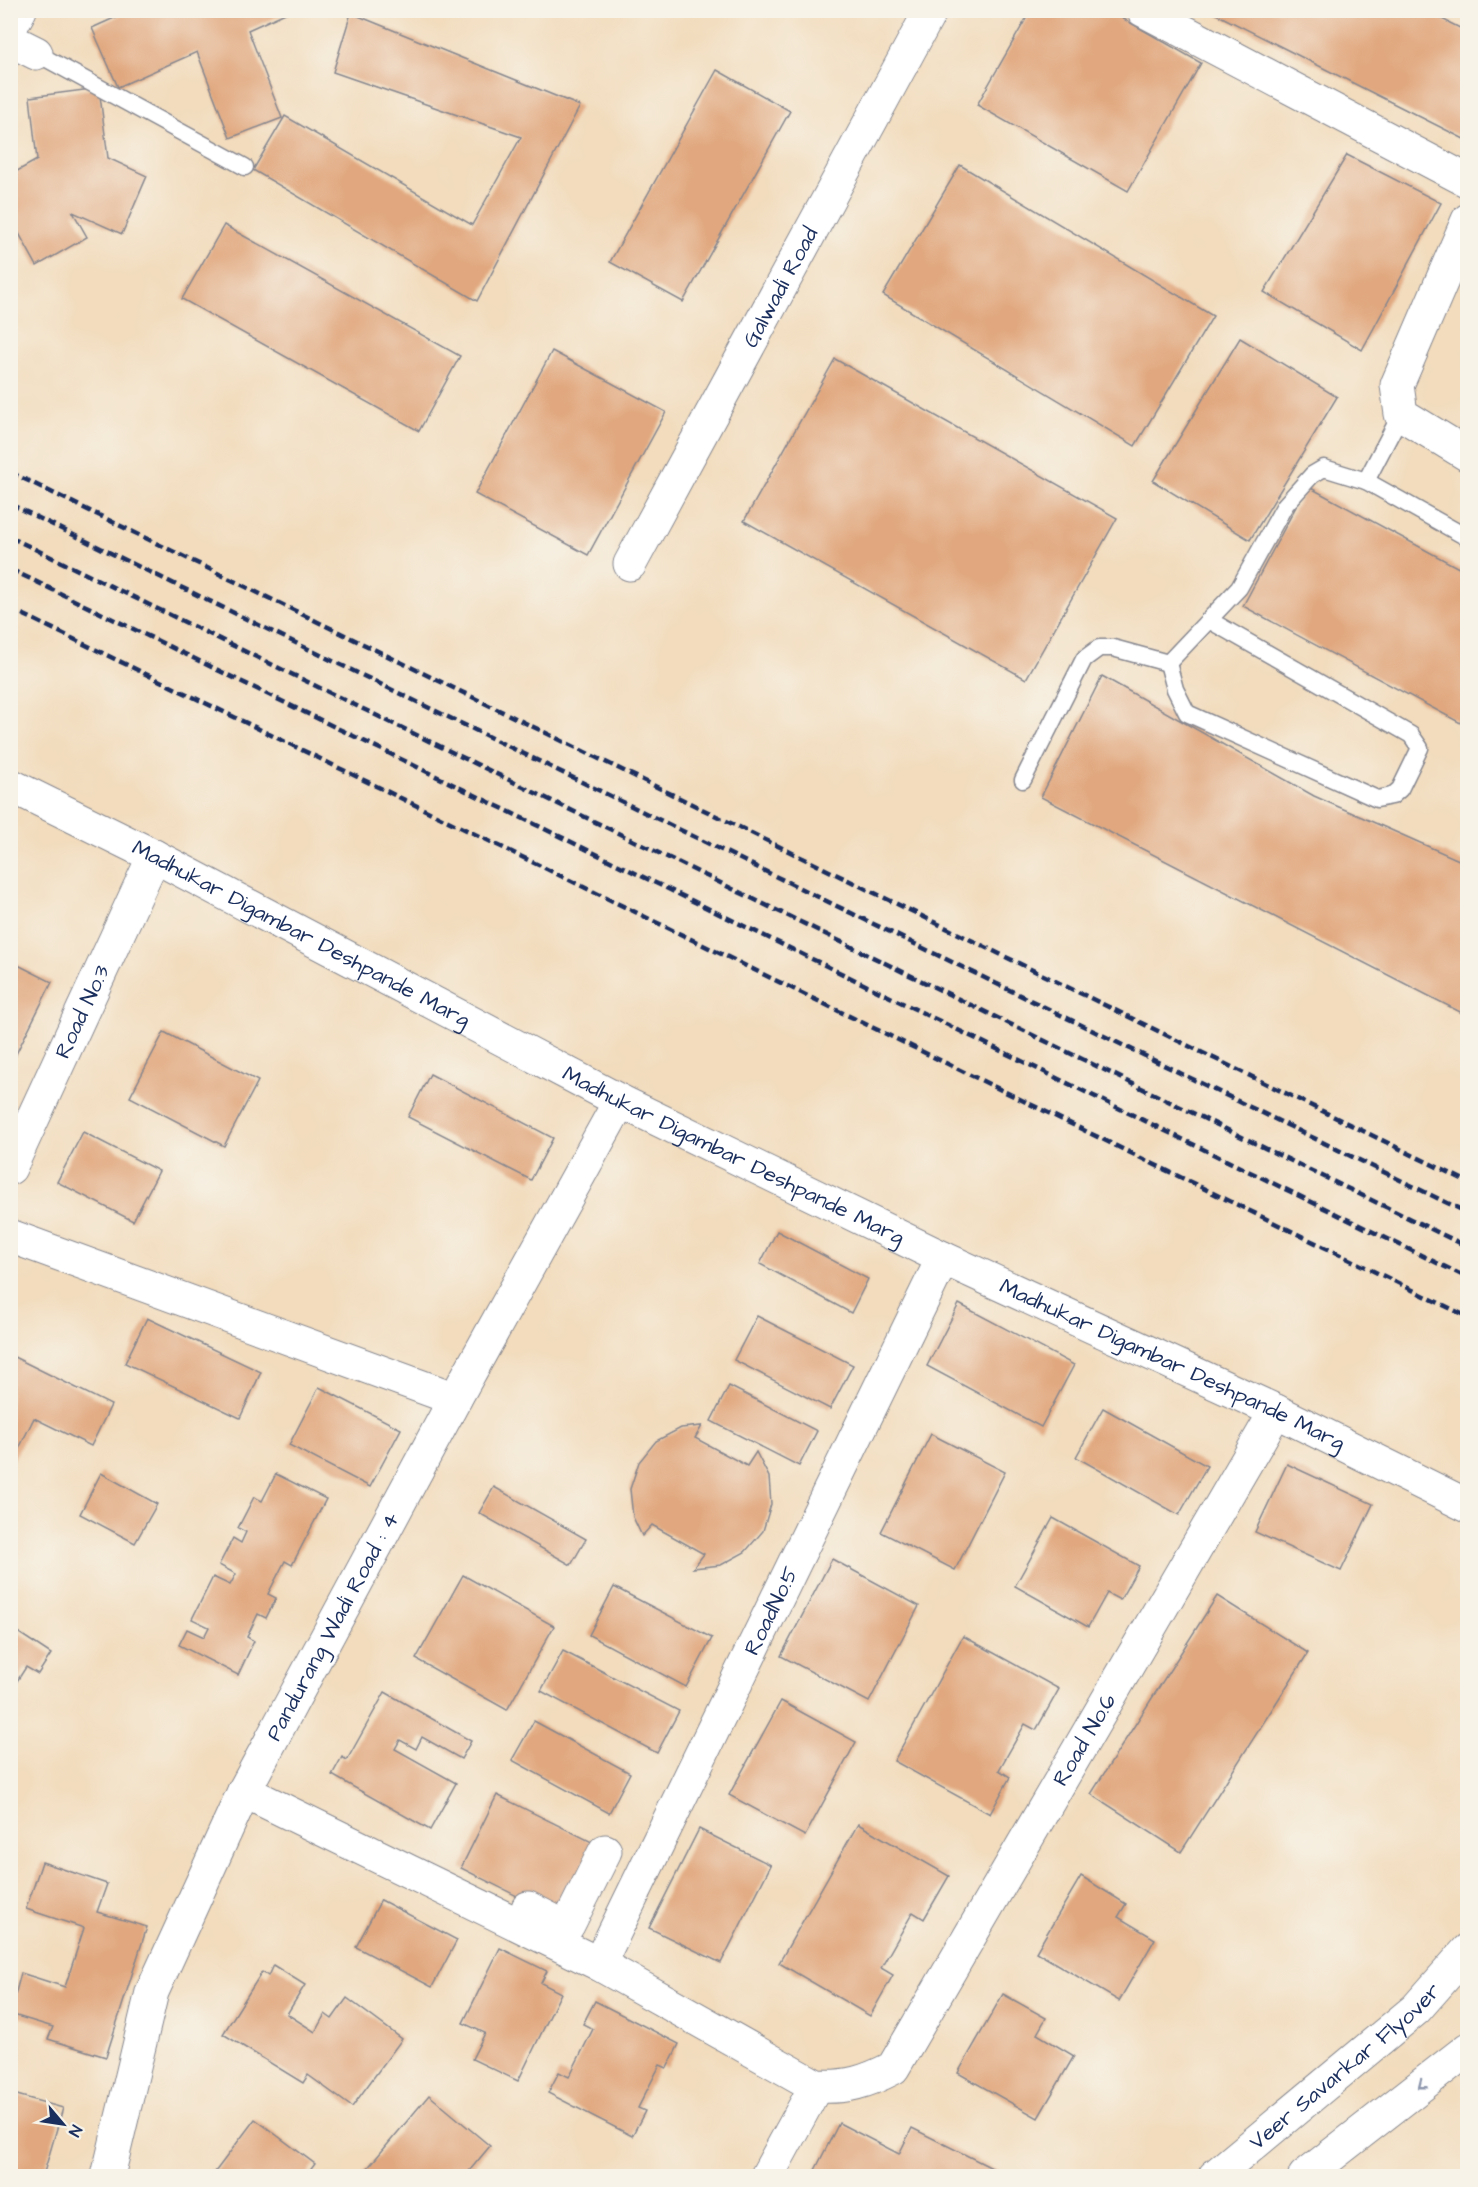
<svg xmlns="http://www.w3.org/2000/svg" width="1478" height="2187" font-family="'Architects Daughter',sans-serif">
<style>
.building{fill:#e1a87f}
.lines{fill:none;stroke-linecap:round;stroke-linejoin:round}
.lane-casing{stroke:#86868e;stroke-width:19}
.street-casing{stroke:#86868e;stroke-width:35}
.secondary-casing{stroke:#86868e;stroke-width:35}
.lane{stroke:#fff;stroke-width:16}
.street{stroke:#fff;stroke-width:33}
.secondary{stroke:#fff;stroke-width:33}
.rail{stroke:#1b2f5e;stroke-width:4.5;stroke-dasharray:9 4.5;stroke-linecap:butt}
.oneway{stroke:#8d97ae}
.labels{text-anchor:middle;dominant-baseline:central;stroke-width:4.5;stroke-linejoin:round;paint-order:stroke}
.street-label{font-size:22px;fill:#1b2f5e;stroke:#f7f3e8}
</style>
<rect width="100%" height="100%" fill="#f7f3e8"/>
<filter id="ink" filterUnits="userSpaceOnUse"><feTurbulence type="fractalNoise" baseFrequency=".0167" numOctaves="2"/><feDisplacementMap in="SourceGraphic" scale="12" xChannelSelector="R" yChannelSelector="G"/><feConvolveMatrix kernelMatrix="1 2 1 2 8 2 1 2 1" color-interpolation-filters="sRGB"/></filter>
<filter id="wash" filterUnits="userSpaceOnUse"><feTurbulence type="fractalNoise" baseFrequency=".008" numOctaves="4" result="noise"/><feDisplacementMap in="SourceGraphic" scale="24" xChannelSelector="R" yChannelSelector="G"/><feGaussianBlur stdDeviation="1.35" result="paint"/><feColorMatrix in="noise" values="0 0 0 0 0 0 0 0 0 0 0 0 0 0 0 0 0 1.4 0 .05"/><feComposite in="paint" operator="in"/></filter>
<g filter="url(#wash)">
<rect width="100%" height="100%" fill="#f2dcbd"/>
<g id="blocks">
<g class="building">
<path d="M132 10H292L248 30 282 118 230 138 197 52 118 87 92 28Z"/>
<path d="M1031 10H1108L1201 63 1128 191 977 105Z"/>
<path d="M1208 10H1424L1468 32V138L1466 140Z"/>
<path d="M351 13 580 106 477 301 253 170 285 116 472 225 521 137 333 72Z"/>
<path d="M717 70 790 111 683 302 610 262Z"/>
<path d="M99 88 108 158 147 176 122 234 73 212 87 237 37 266 10 217V175L37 160 30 97Z"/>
<path d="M1347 155 1441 203 1362 350 1264 292Z"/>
<path d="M960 165 1213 316 1135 446 883 295Z"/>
<path d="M224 225 460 356 419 431 182 299Z"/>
<path d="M1240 338 1337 397 1250 540 1153 481Z"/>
<path d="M552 351 666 412 588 555 475 494Z"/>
<path d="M835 359 1117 518 1026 679 744 521Z"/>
<path d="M1307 486 1468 573V727L1243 606Z"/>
<path d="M1102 676 1314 796 1468 864V1016L1041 797Z"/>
<path d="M10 961 52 982 10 1066Z"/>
<path d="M164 1032 258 1081 224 1146 130 1097Z"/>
<path d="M430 1074 553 1138 531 1180 408 1117Z"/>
<path d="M83 1132 159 1171 133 1221 57 1182Z"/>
<path d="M777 1231 868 1279 851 1313 760 1264Z"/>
<path d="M959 1304 1074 1365 1041 1427 927 1366Z"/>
<path d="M757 1316 853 1365 830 1409 734 1360Z"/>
<path d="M147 1318 261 1372 240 1418 125 1363Z"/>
<path d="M10 1355 111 1405 91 1446 34 1418 10 1467Z"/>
<path d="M729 1386 817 1431 799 1466 711 1421Z"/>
<path d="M319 1387 401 1429 370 1487 289 1445Z"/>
<path d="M1103 1408 1207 1466 1179 1515 1076 1457Z"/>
<path d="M702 1426 695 1438 747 1466 756 1452 769 1477 771 1504 763 1531 745 1552 721 1565 693 1568 704 1554 652 1525 642 1536 633 1517 630 1489 639 1462 656 1441 681 1428Z"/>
<path d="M931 1434 1005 1472 955 1570 881 1532Z"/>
<path d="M1287 1464 1373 1504 1341 1571 1255 1532Z"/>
<path d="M101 1473 157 1504 135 1543 80 1514Z"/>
<path d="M276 1474 326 1499 292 1565 285 1561 268 1594 276 1598 266 1618 258 1614 247 1637 254 1641 238 1675 179 1645 187 1629 204 1637 209 1627 192 1619 213 1577 230 1585 236 1574 219 1565 233 1538 241 1543 246 1532 238 1528 254 1497 262 1501Z"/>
<path d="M494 1487 586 1539 571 1565 479 1513Z"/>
<path d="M1053 1518 1139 1566 1120 1600 1107 1593 1088 1627 1015 1586Z"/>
<path d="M832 1559 919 1606 869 1702 781 1656Z"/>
<path d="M463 1575 554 1626 507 1710 416 1659Z"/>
<path d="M614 1587 712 1638 686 1687 589 1635Z"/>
<path d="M1217 1596 1308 1653 1181 1852 1091 1794Z"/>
<path d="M10 1627 51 1654 38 1674 26 1667 10 1692Z"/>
<path d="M963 1636 1059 1689 1036 1730 1025 1724 999 1770 1010 1777 990 1814 894 1761Z"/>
<path d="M563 1651 679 1711 657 1753 541 1691Z"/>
<path d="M385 1692 471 1741 461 1759 422 1737 416 1749 400 1740 395 1749 456 1783 430 1830 332 1775 342 1757 347 1760Z"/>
<path d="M781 1701 856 1742 805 1836 729 1795Z"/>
<path d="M534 1721 630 1773 609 1813 512 1760Z"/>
<path d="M497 1795 600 1846 563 1919 461 1868Z"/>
<path d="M858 1824 949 1876 924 1919 913 1912 881 1968 893 1975 870 2016 779 1963Z"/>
<path d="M699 1829 771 1865 721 1963 649 1928Z"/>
<path d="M42 1862 107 1884 97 1912 147 1927 106 2057 48 2039 53 2027 10 2014 21 1973 65 1987 84 1928 26 1909Z"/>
<path d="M1081 1876 1126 1904 1118 1917 1155 1939 1119 2001 1036 1952Z"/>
<path d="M381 1900 457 1940 432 1987 356 1947Z"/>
<path d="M500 1948 547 1971 541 1983 561 1993 518 2081 472 2059 485 2033 463 2023Z"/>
<path d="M273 1965 305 1985 287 2014 315 2032 325 2014 332 2019 347 1998 402 2039 352 2107 308 2075 303 2083 223 2034 262 1972 268 1976Z"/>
<path d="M1003 1994 1046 2018 1037 2034 1074 2056 1038 2118 958 2073Z"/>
<path d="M595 2001 679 2044 667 2068 660 2065 638 2108 645 2111 632 2136 548 2093 559 2072 569 2077 593 2029 583 2024Z"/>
<path d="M10 2093 63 2108 43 2176H10Z"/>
<path d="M429 2095 490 2146 465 2176H361Z"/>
<path d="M255 2119 315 2164 306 2176H212Z"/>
<path d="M839 2123 899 2154 912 2128 1008 2176H812Z"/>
</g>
</g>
</g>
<g filter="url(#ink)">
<use href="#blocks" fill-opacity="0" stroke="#86868e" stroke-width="1.5"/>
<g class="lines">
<defs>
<g id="lane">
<path d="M36 53 245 167"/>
<path d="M1366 481 1468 538"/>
<path d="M1168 663 1175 689 1187 713 1377 799 1392 796 1400 789 1420 748 1411 735 1209 620"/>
<path d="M1023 780 1084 659 1099 648H1113L1168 663 1239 588 1285 505 1312 475 1324 468 1366 481 1401 414"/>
</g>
<g id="street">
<path d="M1143 10 1468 181"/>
<path d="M10 28 20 10"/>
<path d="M10 40 36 53"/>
<path d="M1468 220 1397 385 1401 414 1468 455"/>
<path id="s1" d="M630 564 931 10"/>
<path id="s2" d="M10 1168 154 856"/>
<path d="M10 1236 455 1399"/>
<path id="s3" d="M244 1791 599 1964 816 2086C847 2088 866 2082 893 2068L1276 1411"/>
<path d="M528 1908 563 1926 568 1925 605 1851"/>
<path id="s4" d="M599 1964 943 1258"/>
<path id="s5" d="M108 2176 152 1992 244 1791 455 1399 620 1101"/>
<path d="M767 2176 816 2086"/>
</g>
<g id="secondary">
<path id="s6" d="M10 785 154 856 620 1101 943 1258 1276 1411 1468 1506"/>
<path id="s7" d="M1215 2176 1416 2009 1468 1950"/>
<path d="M1305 2176 1468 2049"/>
</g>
</defs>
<use href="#lane" class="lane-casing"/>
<use href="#street" class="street-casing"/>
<use href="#secondary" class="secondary-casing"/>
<use href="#lane" class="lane"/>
<use href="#street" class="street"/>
<use href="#secondary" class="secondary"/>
<g class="rail">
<path d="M10 472 1468 1182"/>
<path d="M10 504 1468 1213"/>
<path d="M10 537 1468 1247"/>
<path d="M10 569 1468 1278"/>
<path d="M10 608 1468 1317"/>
</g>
</g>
<defs><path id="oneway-chevron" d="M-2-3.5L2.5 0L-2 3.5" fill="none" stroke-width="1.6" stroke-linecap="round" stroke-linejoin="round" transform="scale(1.5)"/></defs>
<use class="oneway" href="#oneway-chevron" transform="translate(1422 2085) rotate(142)"/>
</g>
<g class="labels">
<g class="street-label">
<text stroke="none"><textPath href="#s1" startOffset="315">Galwadi Road</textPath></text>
<text stroke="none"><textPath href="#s6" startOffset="327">Madhukar Digambar Deshpande Marg</textPath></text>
<text stroke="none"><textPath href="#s2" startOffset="172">Road No.3</textPath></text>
<text stroke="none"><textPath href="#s6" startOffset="813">Madhukar Digambar Deshpande Marg</textPath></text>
<text stroke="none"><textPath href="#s6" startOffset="1299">Madhukar Digambar Deshpande Marg</textPath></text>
<text stroke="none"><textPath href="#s4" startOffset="393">RoadNo.5</textPath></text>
<text stroke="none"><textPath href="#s5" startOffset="597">Pandurang Wadi Road : 4</textPath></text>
<text stroke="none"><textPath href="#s3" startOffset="1104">Road No.6</textPath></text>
<text stroke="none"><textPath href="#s7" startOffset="170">Veer Savarkar Flyover</textPath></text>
</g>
</g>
<rect width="1478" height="2187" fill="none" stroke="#f7f3e8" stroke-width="36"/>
<g transform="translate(63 2124) rotate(119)" stroke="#f7f3e8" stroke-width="4.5" paint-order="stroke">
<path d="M0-4.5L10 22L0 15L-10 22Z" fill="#1b2f5e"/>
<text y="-9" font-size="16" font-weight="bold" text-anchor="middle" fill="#1b2f5e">N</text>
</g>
</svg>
